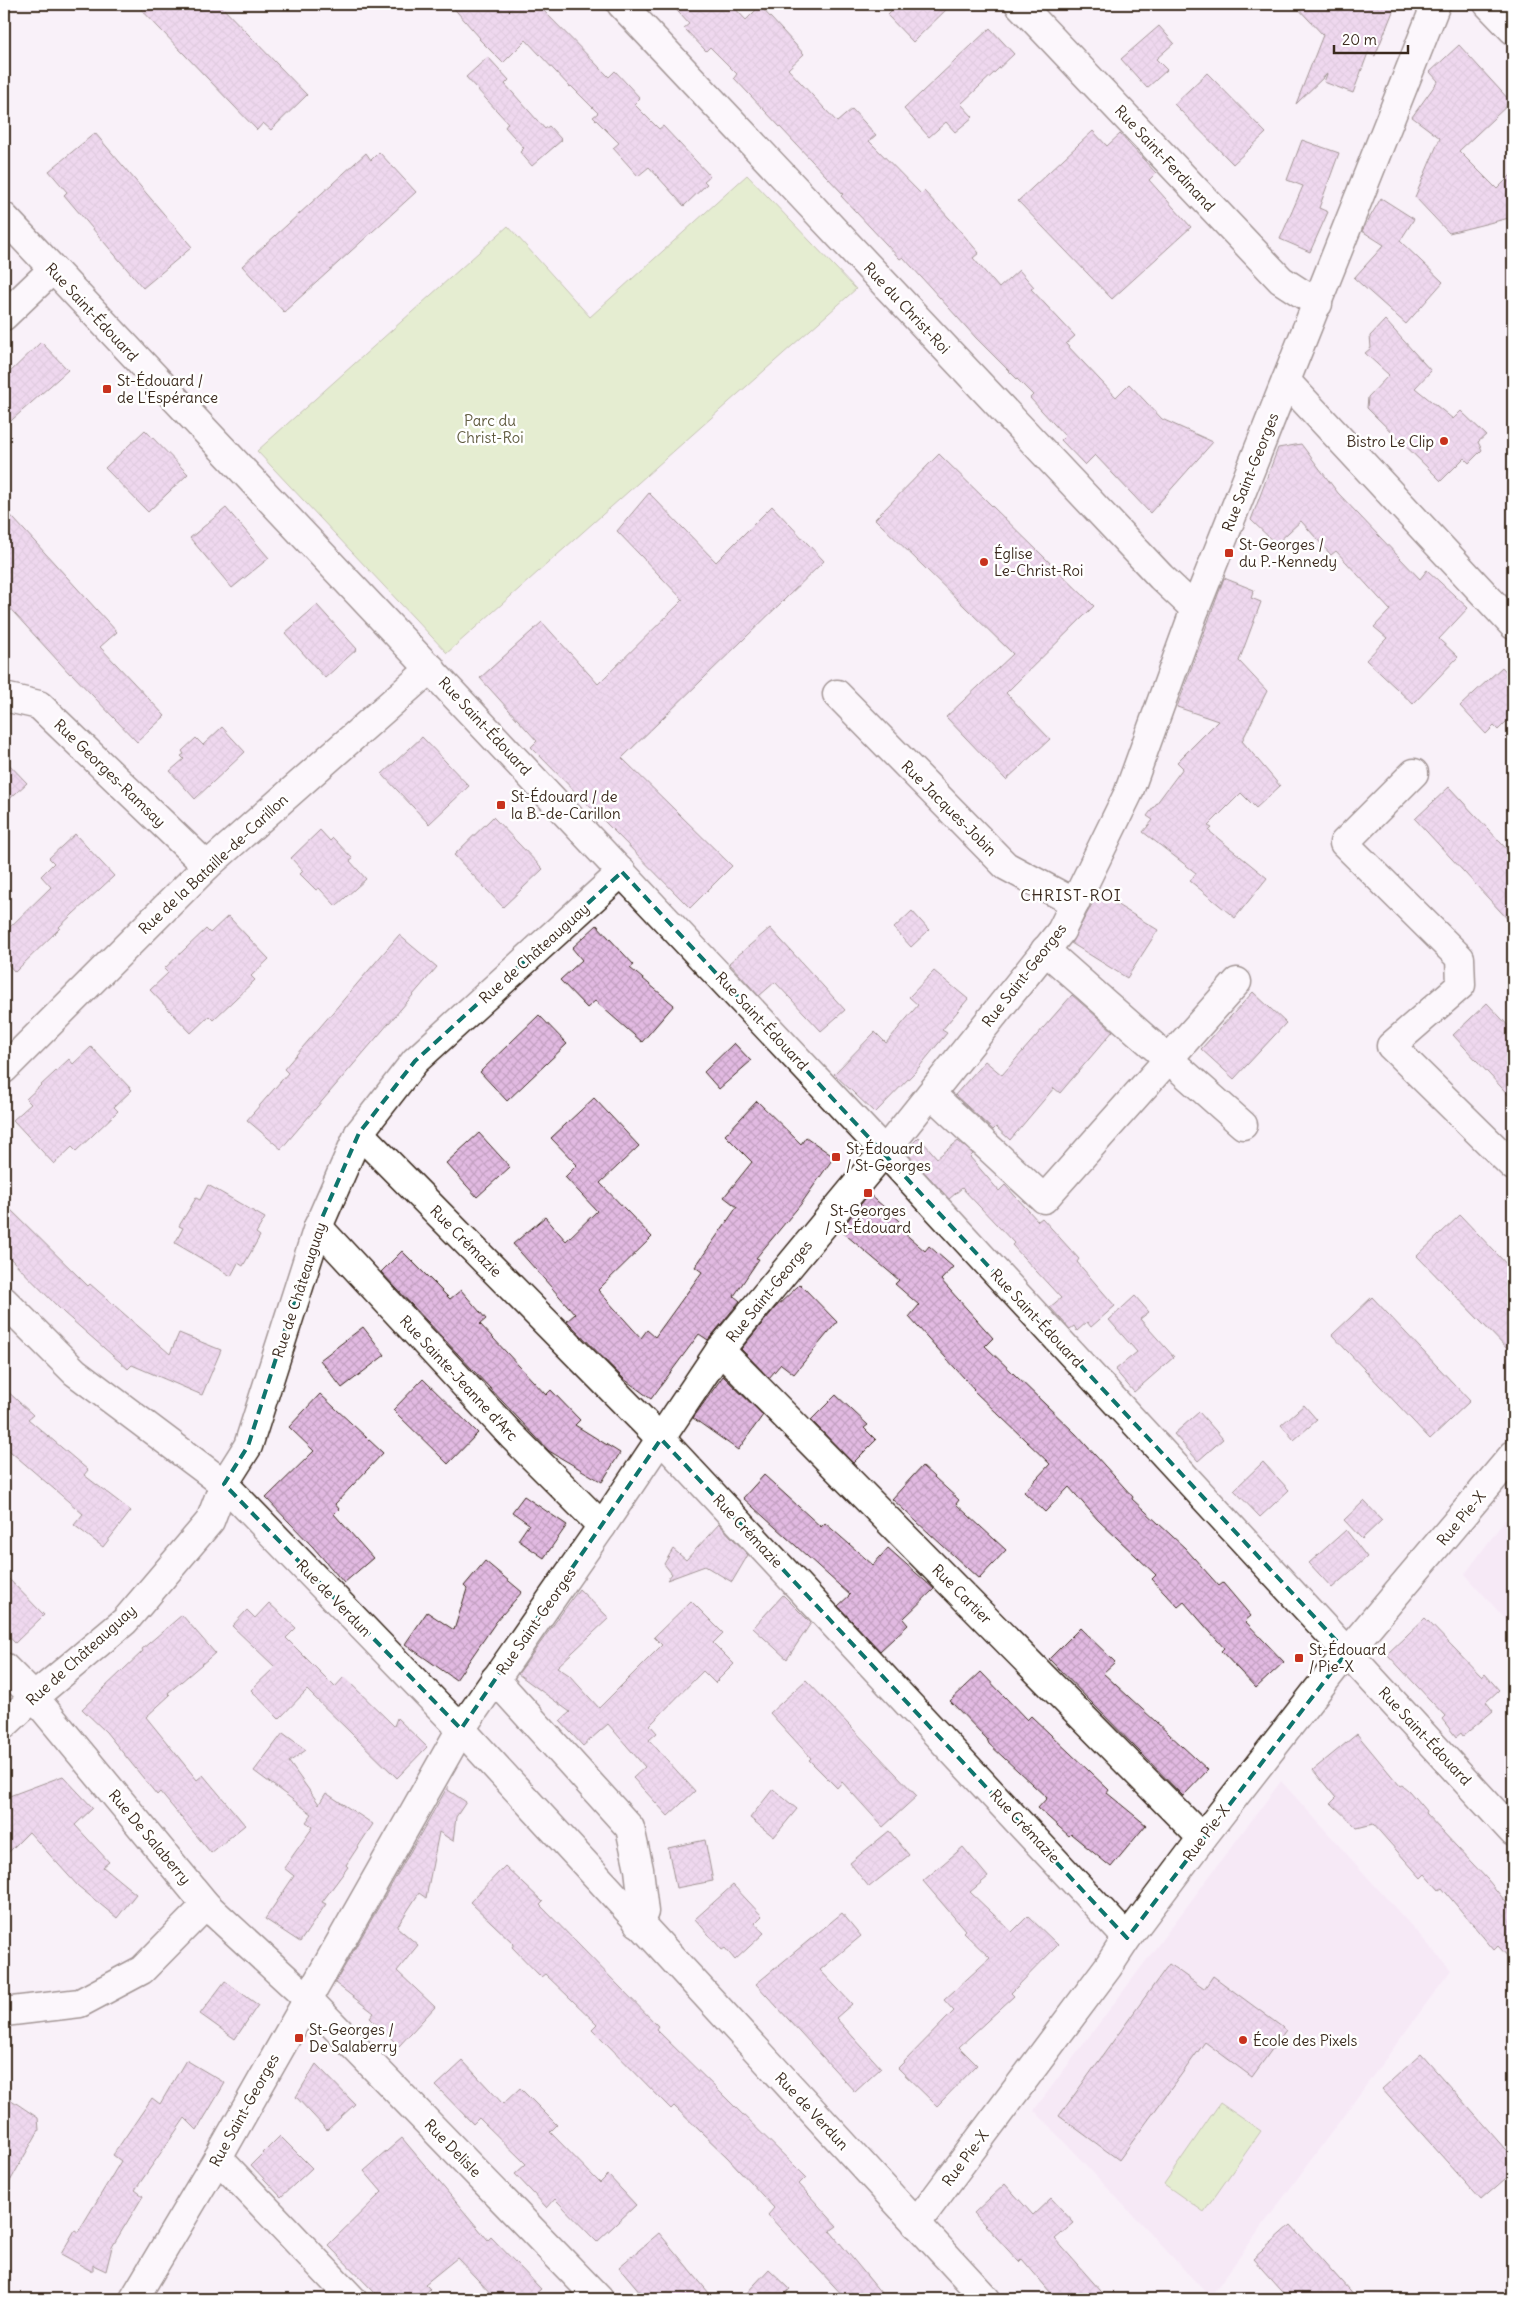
<svg xmlns="http://www.w3.org/2000/svg" width="1517" height="2303" font-family="Delius,sans-serif">
<style>
.built{fill:#f2e0f2}
.park{fill:#cce9a0;stroke:#848a5f}
.building{fill:url(#building-cross-hatch);stroke:#3b2a1e}
.lines{fill:none;stroke-linecap:round;stroke-linejoin:round}
.minor-casing{stroke:#3b2a1e;stroke-width:31}
.minor{stroke:#fff;stroke-width:28}
.marked{fill:none;stroke:#0f766e;stroke-width:4;stroke-dasharray:10 6;stroke-linejoin:round}
.poi-dot{fill:#c8321e;stroke:#fff;stroke-width:2}
.labels{text-anchor:middle;dominant-baseline:central;stroke-width:5;stroke-linejoin:round;paint-order:stroke}
.street-label{font-size:15px;fill:#3b2a1e;stroke:#fff}
.poi-label{font-size:15px;fill:#3b2a1e;stroke:#fff;text-anchor:start}
.park-label{font-size:15px;fill:#5f5a3e;stroke:#fff}
.neighbourhood-label{font-size:16px;letter-spacing:1px;fill:#3b2a1e;stroke:#fff}
</style>
<defs>
<pattern id="building-cross-hatch" width="8" height="8" patternUnits="userSpaceOnUse" patternTransform="scale(1.25)"><rect width="8" height="8" fill="#e2bae2"/><path d="M0 0l8 8M0 8l8-8" fill="none" stroke="#c3a0c1"/></pattern>
</defs>
<rect width="100%" height="100%" fill="#f9f1f9"/>
<filter id="ink" filterUnits="userSpaceOnUse"><feTurbulence type="fractalNoise" baseFrequency=".02" numOctaves="2"/><feDisplacementMap in="SourceGraphic" scale="10" xChannelSelector="R" yChannelSelector="G"/><feConvolveMatrix kernelMatrix="1 2 1 2 8 2 1 2 1" color-interpolation-filters="sRGB"/></filter>
<g filter="url(#ink)">
<g class="built">
<path d="M1513 1509V1628L1465 1574Z"/>
<path d="M1281 1781 1451 1970 1210 2297 1034 2110Z"/>
</g>
<g class="park">
<path d="M747 175 856 289 447 653 257 451 508 226 590 317Z"/>
<path d="M1220 2103 1261 2131 1204 2212 1164 2184Z"/>
</g>
<g class="building">
<path d="M136 4H219L307 95 271 130 263 123 257 130Z"/>
<path d="M450 4H537L609 77 615 71 640 98 634 104 659 129 663 126 710 176 704 181 707 184 684 206 649 167 638 176 613 148 619 143 593 117 598 113 571 86 570 87 526 40 503 63 479 39 480 38Z"/>
<path d="M671 4H731L746 20 760 6 804 54 788 69 837 122 852 109 876 135 869 141 921 194 924 191 950 219 979 253 973 258 999 288 1019 270 1034 287 1031 289 1075 336 1066 344 1116 397 1129 384 1162 419 1213 442 1150 513 1095 455 1085 465 1061 440 1065 436 1030 398 1033 395 976 338 903 257 900 259 841 196 843 194 734 78 737 74 710 47 706 51 684 28 689 24Z"/>
<path d="M898 4H952L913 42 887 15Z"/>
<path d="M1294 4H1396L1375 56 1368 53 1353 93 1324 82 1327 74 1296 104 1323 35Z"/>
<path d="M1159 26 1174 43 1156 59 1167 70 1147 88 1121 59Z"/>
<path d="M990 28 1014 54 961 104 973 117 955 132 946 122 929 137 904 109Z"/>
<path d="M1459 45 1511 102 1459 151 1497 189 1513 173V217L1449 233 1415 197 1440 138 1412 117 1438 81 1430 72Z"/>
<path d="M488 57 509 80 505 84 545 129 549 126 562 140 532 166 520 152 524 148 505 127 508 123 466 77Z"/>
<path d="M1207 73 1266 133 1233 164 1174 104Z"/>
<path d="M1093 131 1107 146 1120 134 1156 173 1149 180 1191 227 1112 299 1018 201Z"/>
<path d="M95 133 192 247 143 288 64 195 67 192 49 171Z"/>
<path d="M1302 140 1339 153 1319 208 1328 212 1310 252 1280 239 1303 186 1287 180Z"/>
<path d="M379 152 416 192 284 312 242 266 366 153 371 160Z"/>
<path d="M1381 198 1414 219 1400 241 1443 282 1406 324 1354 278 1384 245 1362 231Z"/>
<path d="M1385 320 1431 371 1415 388 1453 419 1461 411 1486 435 1478 442 1482 450 1469 463 1464 458 1441 481 1367 408 1368 397 1389 375 1365 353 1371 348 1370 336Z"/>
<path d="M41 342 68 370 4 427V378Z"/>
<path d="M145 430 188 474 148 512 105 468Z"/>
<path d="M1301 444 1338 493 1420 579 1427 570 1468 608 1439 639 1458 657 1413 704 1366 660 1387 638 1374 627 1390 610 1336 551 1331 555 1301 521 1276 544 1251 520 1278 448Z"/>
<path d="M939 454 1094 606 1006 693 1050 739 1006 780 946 717 1013 654 875 519Z"/>
<path d="M649 493 716 562 772 506 824 561 622 758 732 866 690 908 531 747 537 741 480 678 542 622 598 684 683 600 617 531Z"/>
<path d="M4 508 117 632 100 647 165 716 137 742 71 673 70 674 4 602Z"/>
<path d="M226 508 269 558 232 588 190 538Z"/>
<path d="M1224 578 1254 590 1251 598 1261 602 1239 661 1267 691 1242 741 1280 786 1256 808 1241 793 1208 826 1212 828 1209 831 1267 878 1235 918 1190 881 1196 873 1143 832 1153 820 1147 816 1183 768 1177 762 1218 721 1177 707Z"/>
<path d="M317 605 357 649 325 678 285 633Z"/>
<path d="M1502 667 1513 679V715L1498 730 1494 726 1486 734 1460 706Z"/>
<path d="M222 727 245 752 195 799 170 771 184 759 181 756 184 754 182 751 196 738 203 745Z"/>
<path d="M422 737 469 786 429 824 382 774Z"/>
<path d="M4 759 27 783 4 804Z"/>
<path d="M1449 787 1513 856V925L1415 819Z"/>
<path d="M493 817 543 869 503 907 454 855Z"/>
<path d="M320 830 330 841 333 838 353 859 350 861 366 879 336 906 319 888 316 890 300 874 303 871 291 858Z"/>
<path d="M75 834 114 876 59 927 60 928 15 972 4 960V933L51 887 41 876 54 863 49 858Z"/>
<path d="M1098 893 1158 930 1127 978 1071 943Z"/>
<path d="M912 911 929 930 911 947 894 928Z"/>
<path d="M228 916 269 959 251 976 255 980 213 1020 209 1016 191 1033 150 990 168 973 164 969 206 929 210 933Z"/>
<path d="M597 925 634 965 630 968 674 1005 642 1042 595 1001 587 1008 560 980 582 960 572 948Z"/>
<path d="M770 928 845 1010 821 1031 775 982 759 996 729 963Z"/>
<path d="M399 935 437 967 281 1149 247 1120 288 1073 284 1069Z"/>
<path d="M934 971 968 999 942 1030 947 1033 915 1072 875 1113 834 1074 875 1032 886 1043 918 1005 909 997Z"/>
<path d="M1253 992 1286 1023 1234 1079 1201 1049Z"/>
<path d="M1072 995 1113 1031 1060 1093 1054 1088 1010 1140 996 1127 993 1130 955 1095 985 1061 1002 1075Z"/>
<path d="M1487 1003 1513 1031V1100L1453 1035Z"/>
<path d="M539 1015 567 1044 507 1101 480 1072Z"/>
<path d="M734 1043 751 1061 719 1089 704 1072Z"/>
<path d="M91 1047 132 1090 114 1107 118 1111 93 1135 76 1151 72 1147 54 1164 13 1120 31 1104 26 1099 69 1059 73 1064Z"/>
<path d="M594 1098 639 1146 600 1183 652 1237 598 1290 641 1338 647 1330 655 1337 702 1272 695 1267 737 1207 724 1197 752 1162 725 1135 757 1101 801 1144 806 1137 834 1157 801 1204 756 1258 759 1259 734 1296 740 1301 708 1340 699 1334 651 1399 624 1379 567 1321 575 1314 513 1244 545 1217 566 1241 597 1211 565 1177 577 1165 551 1138Z"/>
<path d="M479 1133 510 1167 477 1197 446 1163Z"/>
<path d="M919 1137 937 1158 958 1141 973 1154 970 1157 999 1191 1005 1185 1038 1221 1042 1218 1079 1259 1077 1262 1115 1306 1091 1327 1087 1322 1077 1331 1074 1326 1070 1329 1050 1307 1061 1298 1012 1245 1014 1243 962 1188 949 1199 905 1151Z"/>
<path d="M208 1185 265 1218 256 1233 260 1236 243 1266 238 1263 231 1276 175 1243 183 1228 179 1226 196 1198 200 1200Z"/>
<path d="M869 1194 899 1220 895 1225 925 1251 929 1246 953 1267 941 1280 993 1338 985 1346 1076 1434 1133 1497 1132 1499 1185 1548 1219 1586 1223 1583 1251 1616 1245 1621 1284 1662 1256 1688 1221 1651 1224 1648 1184 1602 1178 1607 1152 1579 1156 1575 1098 1520 1069 1487 1045 1512 1024 1492 1050 1464 973 1390 974 1389 909 1317 919 1305 895 1284 899 1280 840 1230Z"/>
<path d="M4 1203 88 1286 90 1284 170 1354 179 1333 221 1350 202 1395 132 1365 128 1369 64 1313 4 1252Z"/>
<path d="M1460 1215 1513 1271V1355L1417 1256Z"/>
<path d="M402 1251 450 1299 461 1290 486 1319 480 1324 546 1395 551 1390 580 1420 575 1425 620 1453 602 1482 549 1451 381 1272Z"/>
<path d="M800 1284 837 1322 794 1374 781 1364 769 1378 741 1349 775 1308Z"/>
<path d="M1135 1296 1149 1312 1140 1319 1174 1357 1134 1392 1115 1370 1137 1352 1109 1320Z"/>
<path d="M1372 1297 1470 1401 1430 1439 1332 1335Z"/>
<path d="M363 1327 385 1355 342 1388 320 1360Z"/>
<path d="M723 1376 763 1415 738 1450 693 1418Z"/>
<path d="M423 1379 478 1433 448 1464 393 1410Z"/>
<path d="M4 1388 33 1415 28 1419 88 1470 84 1475 131 1511 103 1547 74 1525 83 1514 4 1446Z"/>
<path d="M320 1394 383 1453 335 1504 339 1509 334 1514 373 1558 344 1583 313 1547 266 1498 314 1451 289 1427Z"/>
<path d="M836 1395 868 1425 864 1428 876 1440 853 1463 811 1420Z"/>
<path d="M1304 1405 1317 1420 1294 1440 1281 1425Z"/>
<path d="M1199 1412 1223 1439 1198 1461 1174 1434Z"/>
<path d="M1263 1462 1289 1490 1260 1517 1234 1490Z"/>
<path d="M922 1466 959 1500 956 1504 1006 1550 979 1579 892 1499Z"/>
<path d="M764 1475 821 1527 825 1523 873 1565 888 1548 934 1589 903 1619 908 1625 880 1651 838 1606 850 1595 743 1498Z"/>
<path d="M524 1496 567 1525 544 1558 518 1540 529 1524 512 1512Z"/>
<path d="M1364 1501 1382 1520 1362 1539 1344 1520Z"/>
<path d="M719 1524 748 1555 732 1582 705 1566 667 1580 672 1574 664 1564 673 1549 686 1560Z"/>
<path d="M1346 1530 1367 1557 1332 1588 1309 1563Z"/>
<path d="M485 1561 522 1592 496 1622 456 1680 405 1644 427 1612 454 1630 467 1589 464 1586Z"/>
<path d="M4 1574 44 1615 15 1643 4 1631Z"/>
<path d="M579 1589 609 1618 557 1667 569 1675 599 1708 662 1645 654 1637 691 1601 723 1633 713 1643 734 1664 715 1683 703 1671 650 1725 657 1733 649 1740 695 1791 668 1816 633 1778 645 1767 608 1724 583 1746 560 1721 570 1712 518 1674Z"/>
<path d="M783 1595 811 1623 787 1659 753 1628Z"/>
<path d="M269 1603 296 1628 286 1638 335 1687 344 1677 394 1726 397 1718 427 1747 397 1778 307 1690 279 1719 251 1690 275 1667 232 1626 247 1610 255 1618Z"/>
<path d="M182 1615 215 1653 168 1693 170 1695 146 1717 197 1780 203 1775 245 1825 211 1853 160 1792 157 1795 106 1732 82 1709 143 1651 142 1649Z"/>
<path d="M1425 1618 1482 1677 1485 1674 1499 1690 1486 1702 1493 1711 1463 1736 1461 1733 1456 1737 1442 1719 1445 1716 1387 1654Z"/>
<path d="M1080 1628 1115 1662 1103 1673 1208 1770 1183 1796 1049 1659Z"/>
<path d="M981 1672 1027 1720 1031 1716 1109 1790 1107 1793 1146 1825 1111 1867 1071 1834 1069 1836 1038 1808 1047 1798 989 1744 987 1739 950 1701Z"/>
<path d="M806 1680 917 1796 883 1827 842 1782 837 1788 809 1760 811 1758 770 1713Z"/>
<path d="M283 1733 306 1750 289 1762 319 1804 326 1793 373 1824 346 1865 348 1867 322 1902 326 1904 300 1942 265 1919 294 1876 284 1868 313 1827 306 1822 312 1814 254 1771Z"/>
<path d="M1357 1734 1400 1786 1402 1785 1409 1791 1426 1811 1425 1813 1488 1880 1513 1911V1962L1498 1946 1494 1950 1442 1888 1439 1890 1425 1874 1421 1878 1373 1824 1357 1828 1331 1803 1336 1798 1313 1770Z"/>
<path d="M63 1776 93 1808 75 1825 109 1862 103 1867 136 1894 117 1918 78 1886 29 1832 4 1857V1798Z"/>
<path d="M448 1786V1790L466 1802 456 1817 453 1841 439 1832 426 1898 419 1893 397 1927 418 1945 397 1971 435 2007 399 2046 370 2018 374 2013 335 1983Z"/>
<path d="M773 1789 797 1809 774 1837 750 1818Z"/>
<path d="M889 1831 909 1855 869 1887 850 1863Z"/>
<path d="M705 1840 713 1881 676 1888 668 1848Z"/>
<path d="M963 1847 988 1877 970 1892 1012 1932 1028 1916 1058 1945 1011 1993 1014 1996 959 2047 977 2065 937 2106 898 2068 954 2011 944 2000 990 1958 963 1932 965 1930 923 1881Z"/>
<path d="M505 1866 543 1902 540 1905 658 2026 656 2029 806 2177 799 2184 837 2226 830 2231 886 2299H846L768 2215 774 2208 728 2158 674 2106 671 2109 592 2029 597 2024 545 1974 541 1977 512 1947 514 1944 470 1902Z"/>
<path d="M733 1885 762 1916 755 1923 764 1933 735 1960 725 1948 722 1950 695 1919Z"/>
<path d="M842 1913 861 1936 820 1970 852 2004 836 2018 881 2068 855 2092 756 1984Z"/>
<path d="M1169 1964 1204 1989 1213 1976 1286 2030 1252 2077 1205 2042 1119 2160 1059 2116Z"/>
<path d="M225 1981 258 2005 235 2039 200 2014Z"/>
<path d="M1421 2054 1513 2158V2172L1481 2200 1382 2089Z"/>
<path d="M186 2060 225 2083 197 2130 185 2118 135 2190 143 2196 112 2247 106 2271 93 2265V2272L61 2254 75 2230 78 2232 121 2161 113 2155 152 2098 160 2104Z"/>
<path d="M463 2061 503 2104 520 2088 557 2125 550 2132 600 2183 608 2175 636 2205 597 2242 555 2199 547 2208 515 2174 526 2164 479 2118 473 2124 436 2086Z"/>
<path d="M316 2064 355 2104 327 2130 296 2097Z"/>
<path d="M4 2095 38 2118 39 2130 4 2192Z"/>
<path d="M280 2136 312 2168 281 2197 251 2165Z"/>
<path d="M402 2138 488 2240 491 2237 541 2289 530 2299H496L457 2258 425 2284 430 2289 419 2299H381L328 2245 382 2192 364 2171Z"/>
<path d="M1005 2184 1033 2215 1051 2198 1074 2223 1055 2239 1108 2299H1056L1022 2259 1019 2262 974 2213Z"/>
<path d="M1291 2225 1357 2299H1289L1253 2259Z"/>
<path d="M659 2233 714 2299H646L619 2267Z"/>
<path d="M769 2269 790 2289 780 2299H741Z"/>
</g>
<g class="lines">
<defs>
<g id="minor">
<path d="M621 4 1161 577 1195 609"/>
<path d="M1019 4 1281 280 1318 304"/>
<path d="M1488 4 1513 30"/>
<path d="M4 217 884 1151 1513 1832"/>
<path d="M4 316 52 270"/>
<path d="M1286 381 1513 625"/>
<path d="M837 694 1006 866 1075 903"/>
<path d="M4 697 39 705 207 866"/>
<path d="M1414 773 1344 843 1460 958 1461 985 1391 1046 1513 1166"/>
<path d="M1045 950 1243 1125"/>
<path d="M4 1069 207 866 431 668"/>
<path d="M931 1094 1044 1199 1237 982"/>
<path d="M359 1133 661 1439 1127 1938"/>
<path d="M318 1227 512 1436 602 1526"/>
<path d="M4 1301 75 1372 224 1484 461 1729 986 2299"/>
<path d="M720 1350 1202 1838"/>
<path d="M4 1667 34 1697 206 1905 307 1998 599 2299"/>
<path d="M495 1679 630 1828 639 1869 644 1912 638 1923"/>
<path d="M4 1725 34 1697 125 1621 210 1521 224 1484 248 1446 318 1227 359 1133 415 1061 622 872"/>
<path d="M4 2012 80 2003 142 1970 206 1905"/>
<path d="M218 2158 352 2299"/>
<path d="M916 2224 1108 1967 1127 1938 1202 1838 1347 1652 1513 1455"/>
<path d="M134 2299 218 2158 461 1729 602 1526 720 1350 892 1142 1061 931 1128 794 1195 609 1436 4"/>
</g>
</defs>
<use href="#minor" class="minor-casing"/>
<use href="#minor" class="minor"/>
</g>
</g>
<path d="M0 0H1517V2303H0ZM622 872 1347 1652 1127 1938 661 1439 461 1729 224 1484 248 1446 318 1227 359 1133 415 1061Z" fill="#f9f1f9" fill-opacity=".55" fill-rule="evenodd"/>
<path class="marked" d="M622 872 1347 1652 1127 1938 661 1439 461 1729 224 1484 248 1446 318 1227 359 1133 415 1061Z"/>
<g class="poi-dot">
<rect x="102" y="384" width="10" height="10" rx="2.5"/>
<circle cx="1444" cy="441" r="5"/>
<rect x="1224" y="548" width="10" height="10" rx="2.5"/>
<circle cx="984" cy="562" r="5"/>
<rect x="496" y="800" width="10" height="10" rx="2.5"/>
<rect x="831" y="1152" width="10" height="10" rx="2.5"/>
<rect x="863" y="1188" width="10" height="10" rx="2.5"/>
<rect x="1294" y="1653" width="10" height="10" rx="2.5"/>
<rect x="294" y="2033" width="10" height="10" rx="2.5"/>
<circle cx="1243" cy="2040" r="5"/>
</g>
<g class="labels">
<g class="street-label">
<text transform="translate(1165 158) rotate(47)">Rue Saint-Ferdinand</text>
<text transform="translate(907 308) rotate(47)">Rue du Christ-Roi</text>
<text transform="translate(92 312) rotate(47)">Rue Saint-Édouard</text>
<text transform="translate(1250 472) rotate(-68)">Rue Saint-Georges</text>
<text transform="translate(485 726) rotate(47)">Rue Saint-Édouard</text>
<text transform="translate(110 773) rotate(44)">Rue Georges-Ramsay</text>
<text transform="translate(949 808) rotate(45)">Rue Jacques-Jobin</text>
<text transform="translate(213 864) rotate(-43)">Rue de la Bataille-de-Carillon</text>
<text transform="translate(534 953) rotate(-42)">Rue de Châteauguay</text>
<text transform="translate(1024 975) rotate(-52)">Rue Saint-Georges</text>
<text transform="translate(762 1021) rotate(47)">Rue Saint-Édouard</text>
<text transform="translate(466 1241) rotate(45)">Rue Crémazie</text>
<text transform="translate(299 1290) rotate(-72)">Rue de Châteauguay</text>
<text transform="translate(769 1291) rotate(-51)">Rue Saint-Georges</text>
<text transform="translate(1037 1318) rotate(47)">Rue Saint-Édouard</text>
<text transform="translate(459 1378) rotate(47)">Rue Sainte-Jeanne d'Arc</text>
<text transform="translate(1461 1518) rotate(-50)">Rue Pie-X</text>
<text transform="translate(748 1531) rotate(47)">Rue Crémazie</text>
<text transform="translate(962 1594) rotate(45)">Rue Cartier</text>
<text transform="translate(334 1598) rotate(46)">Rue de Verdun</text>
<text transform="translate(536 1621) rotate(-55)">Rue Saint-Georges</text>
<text transform="translate(81 1655) rotate(-42)">Rue de Châteauguay</text>
<text transform="translate(1425 1736) rotate(47)">Rue Saint-Édouard</text>
<text transform="translate(1025 1826) rotate(47)">Rue Crémazie</text>
<text transform="translate(1206 1833) rotate(-53)">Rue Pie-X</text>
<text transform="translate(150 1837) rotate(50)">Rue De Salaberry</text>
<text transform="translate(244 2110) rotate(-61)">Rue Saint-Georges</text>
<text transform="translate(812 2111) rotate(47)">Rue de Verdun</text>
<text transform="translate(453 2148) rotate(46)">Rue Delisle</text>
<text transform="translate(965 2158) rotate(-53)">Rue Pie-X</text>
</g>
<g class="poi-label">
<text x="117" y="380">St-Édouard /<tspan x="117" dy="17">de L'Espérance</tspan></text>
<text x="1434" y="441" text-anchor="end">Bistro Le Clip</text>
<text x="1239" y="544">St-Georges /<tspan x="1239" dy="17">du P.-Kennedy</tspan></text>
<text x="994" y="553">Église<tspan x="994" dy="17">Le-Christ-Roi</tspan></text>
<text x="511" y="796">St-Édouard / de<tspan x="511" dy="17">la B.-de-Carillon</tspan></text>
<text x="846" y="1148">St-Édouard<tspan x="846" dy="17">/ St-Georges</tspan></text>
<text x="868" y="1210" text-anchor="middle">St-Georges<tspan x="868" dy="17">/ St-Édouard</tspan></text>
<text x="1309" y="1649">St-Édouard<tspan x="1309" dy="17">/ Pie-X</tspan></text>
<text x="309" y="2029">St-Georges /<tspan x="309" dy="17">De Salaberry</tspan></text>
<text x="1253" y="2040">École des Pixels</text>
</g>
<g class="park-label">
<text x="490" y="420">Parc du<tspan x="490" dy="17">Christ-Roi</tspan></text>
</g>
<g class="neighbourhood-label">
<text x="1071" y="895">CHRIST-ROI</text>
</g>
</g>
<rect width="1517" height="2303" fill="none" stroke="#fff" stroke-width="20"/>
<rect x="10" y="10" width="1497" height="2283" fill="none" stroke="#3b2a1e" stroke-width="2" filter="url(#ink)"/>
<path d="M1334 45v8h74v-8" fill="none" stroke="#3b2a1e" stroke-width="2.5"/>
<text x="1342" y="45" font-size="15" fill="#3b2a1e" stroke="#ffffff" stroke-width="4" paint-order="stroke">20 m</text>
</svg>
